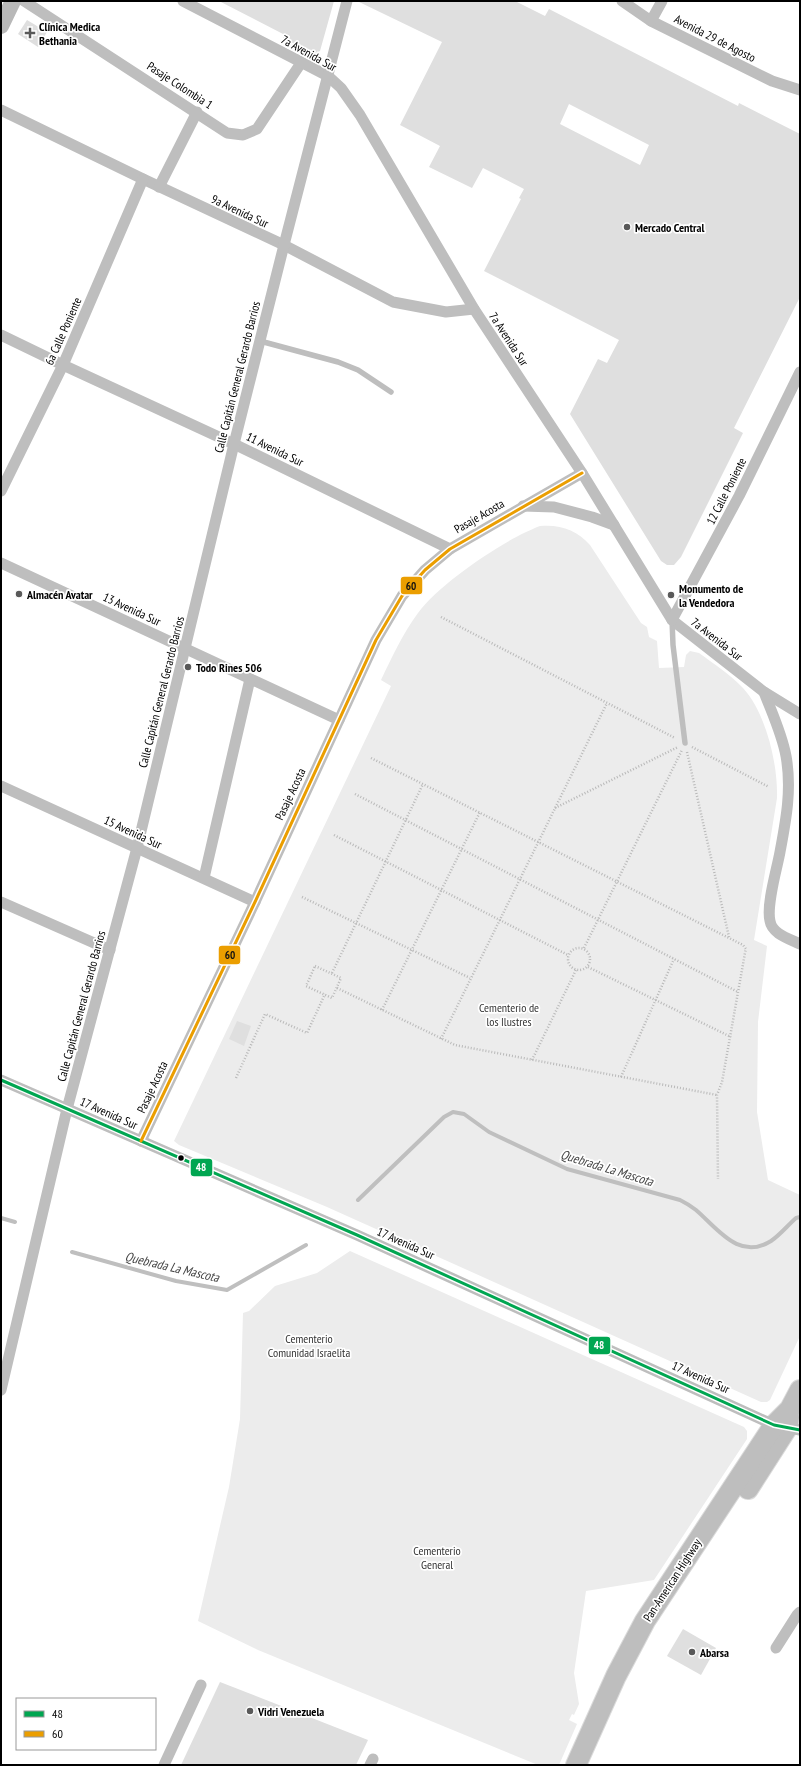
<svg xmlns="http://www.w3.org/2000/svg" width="801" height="1766" font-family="'PT Sans Narrow',sans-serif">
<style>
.green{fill:#ececec}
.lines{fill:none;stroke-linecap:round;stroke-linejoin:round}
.stream{stroke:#bfbfbf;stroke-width:4}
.building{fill:#dfdfdf;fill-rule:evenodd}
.highway-casing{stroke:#dbdbdb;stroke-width:22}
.path{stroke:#b9b9b9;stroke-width:2.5;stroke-dasharray:1 2;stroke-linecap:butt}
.lane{stroke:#bebebe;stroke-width:5.5}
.street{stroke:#bebebe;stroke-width:11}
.secondary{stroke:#b8b8b8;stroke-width:16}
.highway{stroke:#bebebe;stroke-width:20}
.bus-1-casing{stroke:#fff;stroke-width:6}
.bus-2-casing{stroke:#fff;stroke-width:6}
.bus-1{stroke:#00a651;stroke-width:3}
.bus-2{stroke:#eb9e00;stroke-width:3}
.poi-dot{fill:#595959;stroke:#fff;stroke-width:1.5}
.bus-dot{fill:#000;stroke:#fff;stroke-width:1.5}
.labels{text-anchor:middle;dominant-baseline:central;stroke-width:3.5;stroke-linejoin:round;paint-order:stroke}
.poi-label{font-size:12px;font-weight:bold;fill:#000;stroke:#fff;text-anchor:start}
.street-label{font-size:12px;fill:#000;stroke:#fff}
.park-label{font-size:12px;fill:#333;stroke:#fff}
.water-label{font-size:13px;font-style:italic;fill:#444;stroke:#fff}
.line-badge{stroke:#fff;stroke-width:1.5}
.badge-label{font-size:11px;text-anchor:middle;font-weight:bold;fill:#fff}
.pale-badge-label{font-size:11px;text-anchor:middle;font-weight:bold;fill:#111}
</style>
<rect width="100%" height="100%" fill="#fff"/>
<g class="green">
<path d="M540 526C560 524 577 530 590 545L641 623 647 627 649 637 657 641 659 668 684 667 686 655 690 651 699 653C714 664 730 674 743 688 766 713 778 764 777 798L754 940 767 946 758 1022 757 1112 768 1180 800 1195V1336L770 1400 767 1402H761L327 1207 179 1145 174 1141 391 686 381 680C392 657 403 633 418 613 440 583 505 539 540 526Z"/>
<path d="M350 1251 744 1427 747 1431V1439L654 1580 586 1591 574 1673 579 1704 574 1715 572 1714 569 1720 577 1724 559 1765H538L258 1650 198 1621 229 1487 240 1419 243 1313 249 1311 275 1286 317 1273Z"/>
</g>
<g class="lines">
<g class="stream">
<path d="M358 1200 444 1117 453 1112 464 1114 489 1132 567 1169 680 1200C686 1203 691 1206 696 1210 718 1229 739 1261 771 1241 780 1235 788 1225 796 1218L800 1217"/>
<path d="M1 1218 15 1222"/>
<path d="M72 1252 176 1281 227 1290 306 1245"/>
</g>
</g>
<g class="building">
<path d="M219 1H334L320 51 314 54 283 38 285 35Z"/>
<path d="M357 1H515L545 16 549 9 738 106 739 103 800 134V297L734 428 743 433 681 557 674 565H667L661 561 570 414 598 359 607 363 619 340 484 271 521 199 519 198 524 189 483 168 472 188 429 167 440 146 400 125 442 42ZM569 104 649 145 640 165 560 124Z"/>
<path d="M27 20 47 32 38 47 18 34Z"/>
<path d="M237 1021 251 1026 244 1046 229 1039Z"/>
<path d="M683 1629 716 1648 701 1675 667 1656Z"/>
<path d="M220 1682 368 1740 356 1765H181Z"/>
</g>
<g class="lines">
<defs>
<g id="highway">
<path d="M748 1489 787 1428 789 1417"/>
<path d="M576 1765 616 1676 645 1621 774 1425 790 1409 800 1390"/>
</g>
</defs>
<use href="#highway" class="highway-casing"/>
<g class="path">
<path d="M441 617 675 738"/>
<path d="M692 747 769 787"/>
<path d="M687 752 729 937"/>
<path d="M371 758 743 945 746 949 745 953 722 1082 717 1095 718 1179"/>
<path d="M355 794 738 992"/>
<path d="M555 808 678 747"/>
<path d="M334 835 568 955"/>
<path d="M302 897 470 978"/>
<circle cx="579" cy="959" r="11"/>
<path d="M584 948 682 750"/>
<path d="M315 966 341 978 332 998 306 986Z"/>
<path d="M588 967 731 1037"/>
<path d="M332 973 423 784"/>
<path d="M337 988 455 1045 717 1095"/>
<path d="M382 1010 480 812"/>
<path d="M441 1039 607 703"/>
<path d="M532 1060 576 970"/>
<path d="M621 1077 674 959"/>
<path d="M236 1078 265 1014 307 1033 325 994"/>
</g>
<g class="lane">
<path d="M260 341 338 362 358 370 391 392"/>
<path d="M672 620 673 645 685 743"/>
</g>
<g class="street">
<path d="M24 1 227 133 243 135 257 129 301 63"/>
<path d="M183 1 328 76 341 88 360 115 474 309 582 473 672 620 764 692 800 714"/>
<path d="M622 1 651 21 772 81 800 90"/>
<path d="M651 21 662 1"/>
<path d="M1 110 143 179 284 245 393 302 446 312 474 309"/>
<path d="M159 187 197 112"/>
<path d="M1 335 63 365 234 444 450 549"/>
<path d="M1 491 63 365 143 179"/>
<path d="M523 506 554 507 592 517 614 525"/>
<path d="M1 563 339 720"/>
<path d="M672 620 739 496 800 372"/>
<path d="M764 692C772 713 782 734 786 756 792 789 786 820 780 852 777 869 766 905 770 921 772 934 790 939 800 944"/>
<path d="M1 786 255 902"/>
<path d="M204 878 250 679"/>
<path d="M1 902 110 950"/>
<path d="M1 1080 357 1235 774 1425 800 1430"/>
<path d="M141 1141 255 902 376 640 402 596 425 570 450 549 582 473"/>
<path d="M1 1390 67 1109 137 848 234 444 284 245 347 1"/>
<path d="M776 1648 797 1615 800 1612"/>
<path d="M164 1765 201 1685"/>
<path d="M370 1765 373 1759"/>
</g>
<path class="secondary" d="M1 26 13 1"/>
<use href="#highway" class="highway"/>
<defs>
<path id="bus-1" d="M1 1080 357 1235 774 1425 800 1430"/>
<path id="bus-2" d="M141 1141 255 902 376 640 402 596 425 570 450 549 582 473"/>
</defs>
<use href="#bus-1" class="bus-1-casing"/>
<use href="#bus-2" class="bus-2-casing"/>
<use href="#bus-1" class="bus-1"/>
<use href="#bus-2" class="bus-2"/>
</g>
<g class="poi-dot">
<path d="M28 27h4v4h4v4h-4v4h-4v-4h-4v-4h4z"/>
<circle cx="627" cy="227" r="4"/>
<circle cx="19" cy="594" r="4"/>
<circle cx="671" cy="595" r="4"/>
<circle cx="188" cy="667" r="4"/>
<circle cx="692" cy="1652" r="4"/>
<circle cx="250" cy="1711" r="4"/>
</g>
<circle class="bus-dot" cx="181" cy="1158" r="3.5"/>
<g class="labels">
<g class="poi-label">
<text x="39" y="26">Clínica Medica<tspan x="39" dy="14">Bethania</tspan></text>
<text x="635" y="227">Mercado Central</text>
<text x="679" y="588">Monumento de<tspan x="679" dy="14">la Vendedora</tspan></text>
<text x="27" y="594">Almacén Avatar</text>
<text x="196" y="667">Todo Rines 506</text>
<text x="700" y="1652">Abarsa</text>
<text x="258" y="1711">Vidri Venezuela</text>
</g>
<g class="street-label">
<text transform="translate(715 38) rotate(27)">Avenida 29 de Agosto</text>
<text transform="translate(309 53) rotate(29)">7a Avenida Sur</text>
<text transform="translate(180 85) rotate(33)">Pasaje Colombia 1</text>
<text transform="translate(240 211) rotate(25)">9a Avenida Sur</text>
<text transform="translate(63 331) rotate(-66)">6a Calle Poniente</text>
<text transform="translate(509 339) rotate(57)">7a Avenida Sur</text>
<text transform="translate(237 377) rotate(-76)">Calle Capitán General Gerardo Barrios</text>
<text transform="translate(275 449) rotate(26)">11 Avenida Sur</text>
<text transform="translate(726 491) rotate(-63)">12 Calle Poniente</text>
<text transform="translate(479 516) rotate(-30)">Pasaje Acosta</text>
<text transform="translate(132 609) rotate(25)">13 Avenida Sur</text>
<text transform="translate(717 639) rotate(38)">7a Avenida Sur</text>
<text transform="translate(161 692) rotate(-76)">Calle Capitán General Gerardo Barrios</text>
<text transform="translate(290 794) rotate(-65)">Pasaje Acosta</text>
<text transform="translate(133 832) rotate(25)">15 Avenida Sur</text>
<text transform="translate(81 1006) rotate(-75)">Calle Capitán General Gerardo Barrios</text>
<text transform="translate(152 1087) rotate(-65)">Pasaje Acosta</text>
<text transform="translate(109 1113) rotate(24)">17 Avenida Sur</text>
<text transform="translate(406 1243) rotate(24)">17 Avenida Sur</text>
<text transform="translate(701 1377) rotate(24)">17 Avenida Sur</text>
<text transform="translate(672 1580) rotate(-57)">Pan-American Highway</text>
</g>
<g class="park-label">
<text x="509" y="1007">Cementerio de<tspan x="509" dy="14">los Ilustres</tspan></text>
<text x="309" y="1338">Cementerio<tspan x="309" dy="14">Comunidad Israelita</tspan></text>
<text x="437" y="1550">Cementerio<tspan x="437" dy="14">General</tspan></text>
</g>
<g class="water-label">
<text transform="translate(607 1168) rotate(17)">Quebrada La Mascota</text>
<text transform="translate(172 1267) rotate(13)">Quebrada La Mascota</text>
</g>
</g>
<g class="line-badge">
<rect x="400" y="576" width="23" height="19" rx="4" fill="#eb9e00"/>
<rect x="218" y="945" width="23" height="20" rx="4" fill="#eb9e00"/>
<rect x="190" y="1158" width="23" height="19" rx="4" fill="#00a651"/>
<rect x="588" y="1336" width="23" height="19" rx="4" fill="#00a651"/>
</g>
<g class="badge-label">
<text x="201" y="1171">48</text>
<text x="599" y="1349">48</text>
</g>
<g class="pale-badge-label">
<text x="411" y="590">60</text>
<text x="230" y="959">60</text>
</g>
<rect width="801" height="1766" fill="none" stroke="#000000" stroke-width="4"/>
<rect x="16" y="1698" width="140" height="52" fill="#ffffff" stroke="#999999"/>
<rect x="24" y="1711" width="20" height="6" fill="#00a651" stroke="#999999"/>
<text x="52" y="1718" font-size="12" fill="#000000">48</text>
<rect x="24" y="1731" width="20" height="6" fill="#eb9e00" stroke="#999999"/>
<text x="52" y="1738" font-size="12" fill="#000000">60</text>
</svg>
